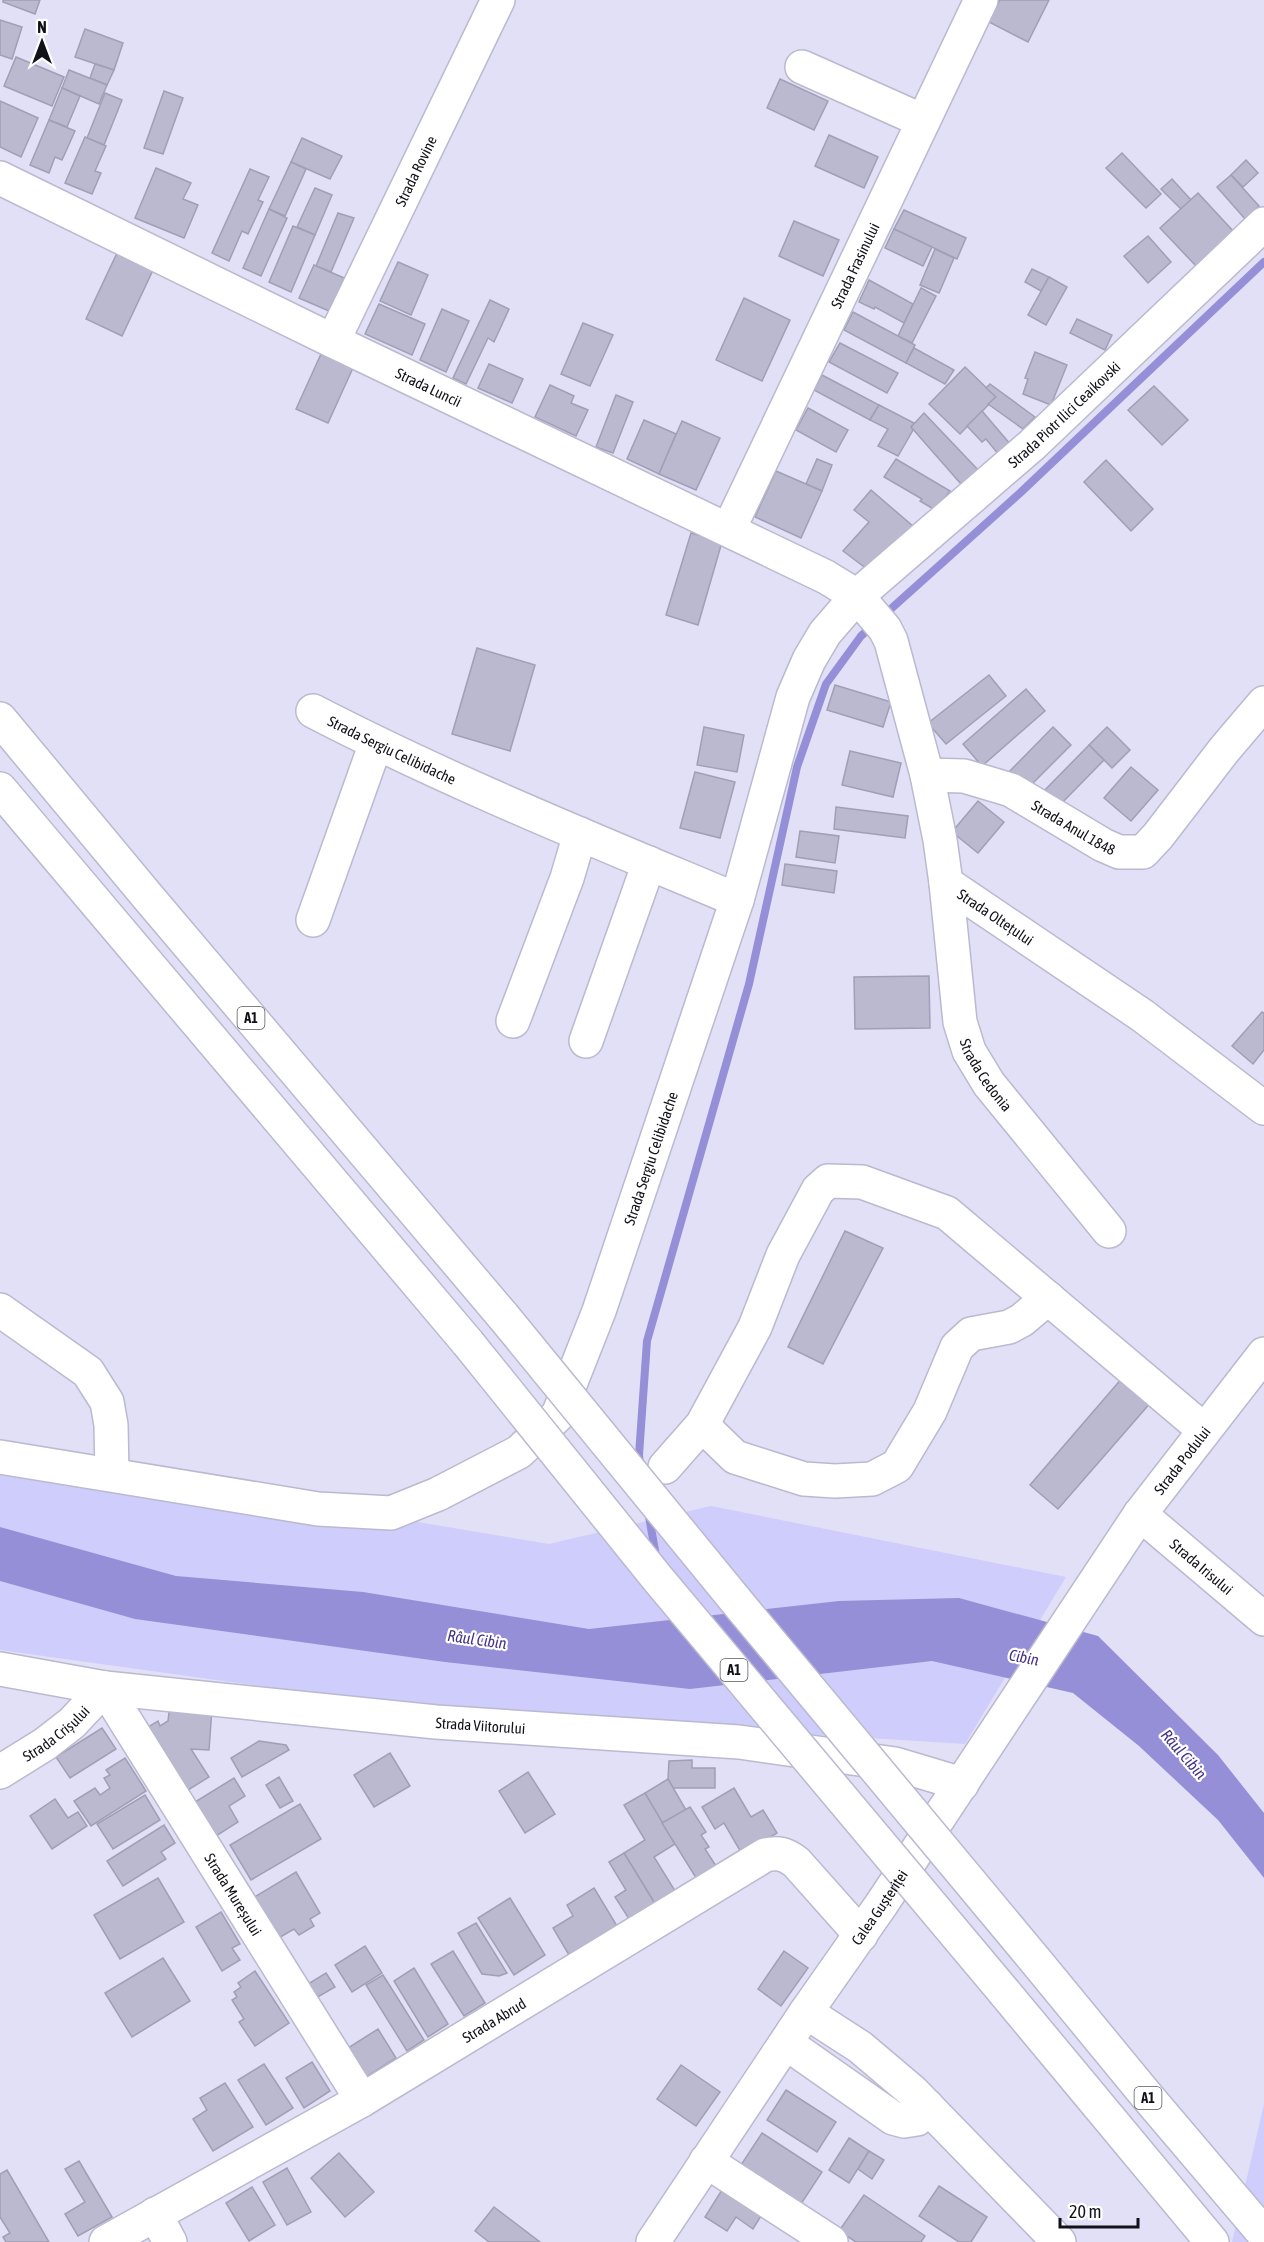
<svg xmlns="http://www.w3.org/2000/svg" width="1264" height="2242" font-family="'Asap Condensed',sans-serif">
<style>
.green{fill:#cfcdfc}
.water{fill:#958fd8}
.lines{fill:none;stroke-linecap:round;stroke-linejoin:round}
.stream{stroke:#958fd8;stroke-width:8}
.building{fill:#bab9d0;stroke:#a09fb5;stroke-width:1.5}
.minor-casing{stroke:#bab9d0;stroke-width:36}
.major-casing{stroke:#bab9d0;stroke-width:36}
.highway-casing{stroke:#bab9d0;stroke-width:36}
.minor{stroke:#fff;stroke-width:33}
.major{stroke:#fff;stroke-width:33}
.highway{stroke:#fff;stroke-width:33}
.highway-bridge-casing{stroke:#bab9d0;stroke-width:36;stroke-linecap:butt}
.highway-bridge{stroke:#fff;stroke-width:33}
.labels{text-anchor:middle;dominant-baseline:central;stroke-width:4.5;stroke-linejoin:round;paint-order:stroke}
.shield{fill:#fff;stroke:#58585d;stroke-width:1.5}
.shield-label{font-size:14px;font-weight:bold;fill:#111118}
.street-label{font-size:15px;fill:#111118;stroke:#fff}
.water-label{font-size:16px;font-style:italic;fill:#443389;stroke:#fff}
</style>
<rect width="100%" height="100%" fill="#e1e0f7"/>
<g class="green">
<path d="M0 1455 155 1478 549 1544 711 1506 1066 1577 965 1744 441 1711 0 1650Z"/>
<path d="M1264 2104V2242H1232Z"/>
</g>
<path class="water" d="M0 1527 176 1576 363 1592 589 1629 839 1601 959 1598 1098 1636 1218 1755 1264 1813V1878L1218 1820 1139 1746 1073 1693 932 1661 690 1689 445 1662 135 1619 0 1581Z"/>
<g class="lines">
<g class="stream">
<path d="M883 616 1020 493 1264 262"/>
<path d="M640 1464 639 1455 647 1341 749 984 797 767 826 684 861 636 872 626"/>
<path d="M648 1511 656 1556"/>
</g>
</g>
<g class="building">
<path d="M3 0H40L35 14 3 2Z"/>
<path d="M1000 0H1049L1028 42 989 22Z"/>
<path d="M0 20 22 27 12 59 0 55Z"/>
<path d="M85 29 123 43 114 70 75 57Z"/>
<path d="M16 57 64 77 52 106 4 86Z"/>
<path d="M95 64 114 70 107 85 90 78Z"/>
<path d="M69 70 107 85 99 104 62 88Z"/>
<path d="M780 79 828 101 814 130 767 108Z"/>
<path d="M62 88 80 96 67 127 49 120Z"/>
<path d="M164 91 183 98 163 154 144 148Z"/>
<path d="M105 93 122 100 104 145 87 138Z"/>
<path d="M0 101 38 118 21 157 0 147Z"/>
<path d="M49 120 75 131 62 160 55 157 49 173 30 165Z"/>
<path d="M829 135 878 157 864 188 815 166Z"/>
<path d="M85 137 106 146 95 171 101 173 92 194 65 183Z"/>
<path d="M302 138 342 156 330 179 291 162Z"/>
<path d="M1122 153 1161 194 1146 208 1106 168Z"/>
<path d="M1246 160 1258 173 1243 187 1231 175Z"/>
<path d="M291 162 306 169 285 216 269 209Z"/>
<path d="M156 168 191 183 183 199 198 205 184 238 135 218Z"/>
<path d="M250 169 269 177 258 200 263 202 248 234 242 231 229 261 212 253Z"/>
<path d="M1231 175 1259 206 1245 219 1217 187Z"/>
<path d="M1172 179 1191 200 1181 209 1161 189Z"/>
<path d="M315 188 332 195 315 235 297 227Z"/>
<path d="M1198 193 1234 232 1196 266 1160 228Z"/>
<path d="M269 209 287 218 261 276 243 268Z"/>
<path d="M904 210 966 238 957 259 894 229Z"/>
<path d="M338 213 354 218 331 272 316 266Z"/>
<path d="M794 221 839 240 823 276 779 256Z"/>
<path d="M293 226 315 235 291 292 269 282Z"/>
<path d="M894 229 932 247 923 266 885 248Z"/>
<path d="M1148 236 1171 262 1148 283 1124 256Z"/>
<path d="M935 249 954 258 939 293 920 285Z"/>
<path d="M117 253 153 270 122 336 86 319Z"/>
<path d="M398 262 428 275 411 315 380 301Z"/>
<path d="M314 265 344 278 329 311 299 298Z"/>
<path d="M1032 269 1049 277 1041 291 1025 282Z"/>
<path d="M1049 277 1067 287 1046 325 1028 315Z"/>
<path d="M869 280 913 304 904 323 875 307 874 309 859 302Z"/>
<path d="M921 288 936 296 912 343 898 336Z"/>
<path d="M744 298 790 320 762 381 716 360Z"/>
<path d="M490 300 509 309 494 342 488 338 466 384 453 378Z"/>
<path d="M379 304 425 324 412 355 365 334Z"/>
<path d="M442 309 469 321 446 372 420 360Z"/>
<path d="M853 312 915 345 906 363 844 330Z"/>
<path d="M1077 319 1112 335 1105 350 1070 333Z"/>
<path d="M583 323 613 335 590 386 561 374Z"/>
<path d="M840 343 898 373 887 393 829 362Z"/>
<path d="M914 348 954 370 945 384 906 363Z"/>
<path d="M1035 352 1067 365 1051 405 1023 394 1028 379 1025 378Z"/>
<path d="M321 354 353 368 328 423 296 409Z"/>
<path d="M489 364 523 379 512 403 478 388Z"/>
<path d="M965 367 996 397 960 434 929 404Z"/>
<path d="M822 375 879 405 870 420 814 390Z"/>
<path d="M990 384 1035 417 1023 429 988 404 996 397 986 388Z"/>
<path d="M550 385 574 396 571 403 588 410 576 436 535 417Z"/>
<path d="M1154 386 1188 420 1162 445 1128 410Z"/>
<path d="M616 395 633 402 613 453 596 447Z"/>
<path d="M879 405 914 423 911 427 913 430 898 456 878 446 888 429 870 420Z"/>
<path d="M808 408 848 430 836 452 796 430Z"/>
<path d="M982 411 1011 445 999 455 986 439 982 442 967 426Z"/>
<path d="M924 413 979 471 961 484 911 427Z"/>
<path d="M644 420 676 434 659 474 627 459Z"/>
<path d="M682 421 720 438 696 490 659 474Z"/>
<path d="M817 459 832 465 822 491 806 484Z"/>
<path d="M896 459 950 491 935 510 920 501 922 499 884 477Z"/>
<path d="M1106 460 1153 509 1131 531 1084 482Z"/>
<path d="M776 471 822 491 801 538 755 517Z"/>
<path d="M871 490 914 527 867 569 843 551 869 522 854 510Z"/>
<path d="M691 533 722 542 698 625 666 615Z"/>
<path d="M477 648 535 665 510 751 452 734Z"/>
<path d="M989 675 1006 696 946 744 928 723Z"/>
<path d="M835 685 891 702 883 727 827 710Z"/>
<path d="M1026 689 1045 711 982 766 963 744Z"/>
<path d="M704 727 744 735 737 772 697 765Z"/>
<path d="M1053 727 1071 745 1024 792 1006 775Z"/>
<path d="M1107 727 1130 750 1112 768 1089 745Z"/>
<path d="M1089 745 1104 760 1057 808 1042 793Z"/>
<path d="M850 751 901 763 893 797 842 785Z"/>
<path d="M1131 767 1158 790 1131 821 1104 798Z"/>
<path d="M695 772 735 782 720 838 680 828Z"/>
<path d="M978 801 1004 822 978 853 952 832Z"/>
<path d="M836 807 908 816 905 838 834 829Z"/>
<path d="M800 831 839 836 835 863 796 857Z"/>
<path d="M785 864 837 871 834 893 782 885Z"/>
<path d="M929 976 930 1028 855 1029 854 977Z"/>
<path d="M1262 1012 1264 1013V1050L1253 1064 1232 1046Z"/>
<path d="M845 1231 883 1248 823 1364 788 1347Z"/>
<path d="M1123 1377 1152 1401 1058 1509 1030 1485Z"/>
<path d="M170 1704 212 1709 209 1750 191 1749 209 1777 188 1790 148 1727 158 1721 160 1726 168 1721Z"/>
<path d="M102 1728 116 1749 70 1778 56 1757Z"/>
<path d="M259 1741 286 1745 289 1750 242 1777 231 1758Z"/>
<path d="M390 1753 410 1786 374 1807 354 1775Z"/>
<path d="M125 1758 146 1791 91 1826 74 1801 95 1788 100 1795 110 1788 104 1778 110 1775 106 1770Z"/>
<path d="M692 1760V1768H715V1788H673L668 1779 669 1761Z"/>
<path d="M528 1772 555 1814 525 1833 499 1791Z"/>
<path d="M279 1777 293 1801 280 1808 266 1785Z"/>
<path d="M234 1778 245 1796 229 1806 238 1822 216 1836 195 1802Z"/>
<path d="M668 1779 686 1810 662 1823 645 1793Z"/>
<path d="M734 1788 751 1817 763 1810 777 1833 742 1854 724 1823 715 1829 702 1807Z"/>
<path d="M645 1793 675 1844 654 1857 677 1894 657 1907 624 1853 645 1840 624 1805Z"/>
<path d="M145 1795 160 1820 113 1849 97 1824Z"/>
<path d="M55 1799 68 1818 78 1812 87 1826 52 1849 30 1816Z"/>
<path d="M300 1804 321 1839 251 1880 230 1845Z"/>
<path d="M690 1807 706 1832 701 1835 709 1847 705 1849 718 1869 698 1881 662 1823Z"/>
<path d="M164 1825 175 1843 161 1852 166 1859 123 1886 107 1861Z"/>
<path d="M624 1853 657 1907 631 1922 615 1897 626 1890 609 1862Z"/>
<path d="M296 1872 320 1913 310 1919 314 1926 299 1935 294 1929 277 1939 253 1898Z"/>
<path d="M158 1878 184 1922 120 1959 94 1915Z"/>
<path d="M594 1888 617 1926 569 1955 553 1928 573 1916 567 1905Z"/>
<path d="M510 1898 545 1955 514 1975 478 1918Z"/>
<path d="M221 1912 240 1944 232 1948 240 1960 222 1971 196 1927Z"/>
<path d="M476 1923 507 1973 499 1976 482 1974 458 1933Z"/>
<path d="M365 1946 382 1973 352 1992 335 1965Z"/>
<path d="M453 1951 485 2003 464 2016 431 1964Z"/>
<path d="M784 1951 808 1968 781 2006 758 1989Z"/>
<path d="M163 1958 190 2001 132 2037 105 1993Z"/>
<path d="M414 1968 448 2024 428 2037 394 1981Z"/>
<path d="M255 1971 289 2023 255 2046 239 2022 244 2019 232 2000 237 1997 234 1992 241 1987 238 1983Z"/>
<path d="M326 1973 335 1987 316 1998 308 1984Z"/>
<path d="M383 1975 424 2040 407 2051 366 1985Z"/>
<path d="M378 2029 396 2058 366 2077 348 2048Z"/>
<path d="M312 2062 330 2091 304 2108 286 2078Z"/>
<path d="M264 2064 293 2108 266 2125 238 2080Z"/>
<path d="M681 2065 720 2092 696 2126 657 2099Z"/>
<path d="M225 2083 253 2127 213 2151 193 2119 207 2110 200 2098Z"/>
<path d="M786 2090 836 2122 817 2152 767 2120Z"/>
<path d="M762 2133 822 2172 799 2207 739 2168Z"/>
<path d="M849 2138 869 2151 849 2183 829 2170Z"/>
<path d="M869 2151 884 2160 872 2179 858 2169Z"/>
<path d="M339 2153 374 2192 345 2217 311 2178Z"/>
<path d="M79 2161 112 2217 78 2236 65 2214 85 2202 65 2169Z"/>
<path d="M287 2168 311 2212 287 2225 263 2182Z"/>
<path d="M7 2170 49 2242H6L3 2237 10 2233 0 2217V2174Z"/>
<path d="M725 2185 764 2211 753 2229 736 2217 727 2231 705 2217Z"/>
<path d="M939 2186 987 2217 971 2242H959L919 2216Z"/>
<path d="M252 2187 275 2225 249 2241 226 2203Z"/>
<path d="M864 2195 925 2236 921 2242H856L839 2231Z"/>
<path d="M494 2207 540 2242H489L475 2231Z"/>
</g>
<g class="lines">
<defs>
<g id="minor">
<path d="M802 67 923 121"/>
<path id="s1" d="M0 178 333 341 826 577 857 596 885 629 891 641 927 775 940 840 946 883 960 1022 969 1051 989 1084 1109 1231"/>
<path id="s2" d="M333 341 498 0"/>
<path id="s3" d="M729 529 981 0"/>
<path id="s4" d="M313 711C450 782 594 840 737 900"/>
<path id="s5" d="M927 775 964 776 1011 790 1103 845 1119 852H1143L1158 836 1224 750 1264 703"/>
<path id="s6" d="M946 883 1143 1016 1264 1108"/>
<path d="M313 920 376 743"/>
<path d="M513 1021 567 878 580 834"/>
<path d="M586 1041 649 863"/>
<path d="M0 1310 88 1372 107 1402 111 1425 112 1474"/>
<path d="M702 1425 735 1457 766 1467 804 1479 835 1481 872 1479 897 1466 930 1411 957 1347 971 1334 1009 1327 1022 1320 1048 1298"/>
<path id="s7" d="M0 1457 318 1509 391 1513 438 1494 519 1452 558 1415 599 1311 737 900 793 697 809 660 825 633 857 596 1032 445 1264 224"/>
<path d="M665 1467 702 1425 755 1327 783 1255 818 1190 828 1181 862 1182 947 1213 1204 1430"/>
<path id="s8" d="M1140 1514 1264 1619"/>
<path id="s9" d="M0 1669 105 1688 436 1722 739 1742 895 1764 962 1784"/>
<path id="s10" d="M105 1688 362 2100"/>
<path id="s11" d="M0 1772 45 1744 72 1723 105 1688"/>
<path d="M806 2012 860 2047 912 2091 1059 2242"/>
<path d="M786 2043 893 2118 904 2121 917 2119 927 2106"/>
<path d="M706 2161 831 2242"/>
<path d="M155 2214 170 2242"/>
<path id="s12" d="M106 2242 362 2100 765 1855C778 1852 785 1854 796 1862L861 1935"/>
</g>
<g id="major">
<path id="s13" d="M653 2242 806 2012 881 1905 1140 1514 1264 1354"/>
</g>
<g id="highway">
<path d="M0 719 148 897 503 1316"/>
<path d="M0 789 468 1343"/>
<path d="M1035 1960 1146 2095 1264 2234"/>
<path d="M1005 1993 1212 2242"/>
</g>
</defs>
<use href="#minor" class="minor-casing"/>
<use href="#major" class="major-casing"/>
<use href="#highway" class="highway-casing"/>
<use href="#minor" class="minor"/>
<use href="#major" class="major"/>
<use href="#highway" class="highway"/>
<defs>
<g id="highway-bridge">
<path d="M503 1316 737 1602 1035 1960"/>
<path d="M468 1343 658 1579 1005 1993"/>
</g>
</defs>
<use href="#highway-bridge" class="highway-bridge-casing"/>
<use href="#highway-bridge" class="highway-bridge"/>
</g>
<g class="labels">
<g class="shield">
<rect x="237.5" y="1007" width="27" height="22" rx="4.5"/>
<rect x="720.5" y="1659" width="27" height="22" rx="4.5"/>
<rect x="1134.5" y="2087" width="27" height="22" rx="4.5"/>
</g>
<g class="shield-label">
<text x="251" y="1018">A1</text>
<text x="734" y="1670">A1</text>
<text x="1148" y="2098">A1</text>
</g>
<g class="street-label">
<text stroke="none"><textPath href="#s2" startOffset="189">Strada Rovine</textPath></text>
<text stroke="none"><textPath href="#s3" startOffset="292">Strada Frasinului</textPath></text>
<text stroke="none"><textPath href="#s1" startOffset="477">Strada Luncii</textPath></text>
<text stroke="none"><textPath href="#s7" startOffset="1743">Strada Piotr Ilici Ceaikovski</textPath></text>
<text stroke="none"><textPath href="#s4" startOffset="88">Strada Sergiu Celibidache</textPath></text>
<text stroke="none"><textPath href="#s5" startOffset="159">Strada Anul 1848</textPath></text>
<text stroke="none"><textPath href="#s6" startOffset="60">Strada Oltețului</textPath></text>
<text stroke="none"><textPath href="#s1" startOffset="1458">Strada Cedonia</textPath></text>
<text stroke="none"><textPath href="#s7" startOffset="864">Strada Sergiu Celibidache</textPath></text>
<text stroke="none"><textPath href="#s13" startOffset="944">Strada Podului</textPath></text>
<text stroke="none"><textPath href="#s8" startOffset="81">Strada Irisului</textPath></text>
<text stroke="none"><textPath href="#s9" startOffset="484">Strada Viitorului</textPath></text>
<text stroke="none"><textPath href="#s11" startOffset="68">Strada Crișului</textPath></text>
<text stroke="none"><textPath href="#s10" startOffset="243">Strada Mureșului</textPath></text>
<text stroke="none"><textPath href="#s13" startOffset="404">Calea Gușteriței</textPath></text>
<text stroke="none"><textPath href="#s12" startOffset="447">Strada Abrud</textPath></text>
</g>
<g class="water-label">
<text transform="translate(477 1639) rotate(8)">Râul Cibin</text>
<text transform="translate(1024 1657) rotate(11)">Cibin</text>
<text transform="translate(1184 1754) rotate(49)">Râul Cibin</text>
</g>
</g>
<g transform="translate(42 42)" stroke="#ffffff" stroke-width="4.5" paint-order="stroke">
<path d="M0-4.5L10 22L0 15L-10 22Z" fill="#111118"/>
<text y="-9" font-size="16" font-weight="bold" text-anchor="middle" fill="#111118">N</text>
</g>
<path d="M1060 2218v9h78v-9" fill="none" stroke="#111118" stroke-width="3"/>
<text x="1069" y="2218" font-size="18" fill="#111118" stroke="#ffffff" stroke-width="4.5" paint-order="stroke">20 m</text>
</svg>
